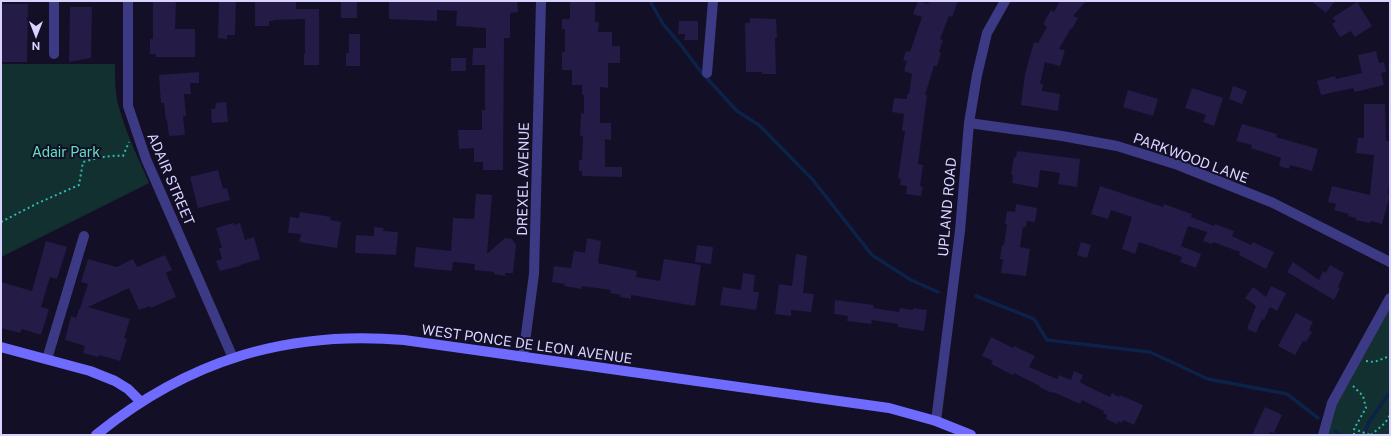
<svg xmlns="http://www.w3.org/2000/svg" width="1391" height="436" font-family="'Public Sans',sans-serif">
<style>
.green{fill:#12302f}
.lines{fill:none;stroke-linecap:round;stroke-linejoin:round}
.stream{stroke:#0c2248;stroke-width:3.5}
.building{fill:#241b47}
.path{stroke:#2fb8b0;stroke-width:2;stroke-dasharray:2 3;stroke-linecap:butt}
.street{stroke:#3d3a85;stroke-width:10}
.secondary{stroke:#6f6bff;stroke-width:10}
.labels{text-anchor:middle;dominant-baseline:central;stroke-width:4;stroke-linejoin:round;paint-order:stroke}
.park-label{font-size:14px;fill:#5fe0c0;stroke:#130f26}
.street-label{font-size:14px;fill:#d9d4ff;stroke:#130f26}
</style>
<rect width="100%" height="100%" fill="#130f26"/>
<g class="green">
<path d="M1 64H115C115 77 115 91 118 104 125 132 138 157 149 183L1 257Z"/>
<path d="M1390 298V435H1325L1332 403Z"/>
</g>
<g class="lines">
<g class="stream">
<path d="M650 1 663 24 680 44 702 73 737 111 759 125 812 179 872 255 911 280 938 292"/>
<path d="M976 296 1034 319 1047 340 1150 352 1208 379 1287 394 1318 418"/>
<path d="M1335 431 1340 435"/>
<path d="M1364 435 1369 422 1390 392"/>
</g>
</g>
<g class="building">
<path d="M153 1H176L175 29H195V57H156V54H150V39H153Z"/>
<path d="M219 1H236L235 35H227V39L218 38Z"/>
<path d="M255 1H296V9H319V65H304V54H305V19L273 20V21H269V26H255Z"/>
<rect x="341" y="1" width="16" height="17"/>
<path d="M389 1H517L518 12 510 13V38H504L503 170H483V162H474V148L459 149 458 130H482V110H485V65H472L473 48H486V28L456 26 457 11 437 10V21L389 19Z"/>
<path d="M570 1H595V22H599L598 32H612V46H620V63H608V88L600 87V123H611V140L605 139V167H622V177L582 176V171H579V160H582L583 136H580L581 113 584 114V95H582V85H572V70H562V52H565V29H562V19H570Z"/>
<path d="M918 1 928 4 930 1H958L952 17 949 16 940 39 943 40 939 52 941 53 937 66H934L925 95H927L918 164 923 165 920 186 923 187 921 196 906 194 907 186 900 185 901 179 898 178 905 131H902L904 114 892 112 894 98 907 99V94H909L912 74 904 71 907 61 903 60 906 51 910 52 922 17 913 14Z"/>
<path d="M1060 1H1086L1073 16 1078 18 1072 29 1071 28 1059 49 1065 50 1060 66 1045 62 1040 84H1043L1042 91 1060 94 1058 111 1021 105 1025 74 1034 42 1038 43 1047 27 1043 24 1051 10 1054 12Z"/>
<path d="M1311 1H1335L1326 13Z"/>
<path d="M1357 2 1372 26 1355 37 1351 31 1340 37 1332 24 1336 21 1332 18Z"/>
<path d="M1 4H28L27 62H1Z"/>
<path d="M70 7H92L91 58 69 62Z"/>
<path d="M750 18 776 19 777 38H775L776 74H762V72H746L745 23H750Z"/>
<path d="M679 21H698V40H684L685 34H678Z"/>
<path d="M349 34H360V66H346V53H349Z"/>
<path d="M1376 51 1379 63 1384 62 1386 72 1381 73 1384 85 1355 92 1353 88 1321 95 1317 81 1335 76 1336 79 1362 73 1358 55Z"/>
<rect x="451" y="58" width="15" height="13"/>
<path d="M199 72V83H190L191 94H184L186 116H183L185 135 169 136 167 120 166 121 164 103H161L159 75Z"/>
<path d="M1233 86 1247 91 1242 104 1229 99Z"/>
<path d="M1192 88 1223 98 1214 126 1203 122 1206 115 1185 108Z"/>
<path d="M1128 90 1158 99 1153 116 1123 107Z"/>
<path d="M226 102 228 122 212 123 211 109H215L216 103Z"/>
<path d="M1364 104H1385L1386 141H1390V171L1388 195H1390L1382 224 1371 221 1370 223 1356 220V218L1348 216 1349 214 1334 210 1336 204 1328 202 1332 186 1370 195 1374 155 1356 153 1358 138H1364Z"/>
<path d="M1242 124 1277 134 1276 137 1318 149 1312 171 1290 165 1289 169 1279 166 1281 158 1251 148 1252 145 1236 141Z"/>
<path d="M1017 151 1080 159 1077 187 1058 184 1060 173 1040 170 1038 188 1012 183 1013 175H1011L1014 157H1016Z"/>
<path d="M218 170 223 189 227 188 230 200 198 208 190 177Z"/>
<path d="M1100 186 1163 207 1164 204 1192 214 1191 217 1214 226 1215 224 1234 231 1232 236 1251 245 1253 242 1274 252 1266 269 1239 255 1240 252 1213 242 1212 244 1203 241 1207 232 1188 226 1181 246 1201 254 1196 268 1180 262 1182 257 1139 242 1135 254 1122 249 1132 217 1111 210 1108 219 1091 214Z"/>
<path d="M476 194 492 195 487 254 505 238 512 239 516 245 513 273H505V276L494 274V272L474 270 475 264 453 262 452 271 414 267 416 247 451 251 453 218 474 219Z"/>
<path d="M1016 204 1037 208 1035 222 1027 221 1026 227H1023L1020 247 1030 249 1026 276 1001 273 1003 259H1000L1002 245H1004L1007 224H1005L1007 211 1015 212Z"/>
<path d="M300 212 331 217 330 220 341 222 337 248 299 242 301 234 288 233 290 217 299 218Z"/>
<path d="M233 223 234 225 240 223 245 240 254 237 260 259 240 265V266L220 271 216 261 222 259 219 248H222L216 228Z"/>
<path d="M374 227 384 228 383 231 398 232 396 255 355 253 356 235 374 236Z"/>
<path d="M587 238 601 241 598 263 637 271 636 277 660 281 664 259 701 265 695 306 631 295V299L620 297 621 295 610 293 611 290 582 286V289L564 286 565 284 552 282 554 266 571 268 574 251 585 253Z"/>
<path d="M46 241 67 247 57 279 50 277 41 307 49 309 41 335 22 329 20 333 1 328V282L32 291Z"/>
<path d="M1081 242 1091 245 1087 258 1077 255Z"/>
<path d="M697 245 713 247 711 264 695 262Z"/>
<path d="M796 254 807 256 803 293 814 294 811 312 791 310V316L775 314 779 284 792 286Z"/>
<path d="M165 255 172 270 166 273 176 297 151 308 150 306 139 310 129 288 88 307 130 319 124 338 127 339 120 361 99 355 98 357 83 353 85 346 65 340 71 316 76 318 79 309H80L88 284 81 282 88 259 117 267 133 259 137 267Z"/>
<path d="M1293 262 1319 280 1323 271 1326 273 1330 265 1344 273 1338 287 1340 288 1334 300 1287 272Z"/>
<path d="M743 273 755 275 753 292H759L756 310 720 305 723 287 741 290Z"/>
<path d="M1271 286 1286 293 1277 311 1270 307 1264 320 1262 319 1256 333 1247 329 1256 306 1245 298 1253 287 1266 297Z"/>
<path d="M835 300 874 305 873 308 899 312 900 308 913 310V308L927 310 924 331 898 327V324L872 320 871 324 847 321 848 316 834 314Z"/>
<path d="M1296 313 1313 322 1309 330 1312 332 1306 342 1303 341 1295 355 1278 346Z"/>
<path d="M991 337 1013 348 1014 346 1035 356 1029 367 1057 379 1059 375 1071 380 1074 371 1083 375 1080 382 1089 387 1110 397 1112 393 1119 397 1120 395 1143 405 1134 425 1123 420 1122 423 1119 421 1117 424 1106 419 1107 415 1103 413 1104 411 1082 400 1080 404 1053 392 1052 393 1039 387 1040 386 1014 373 1013 375 991 364 993 361 982 356Z"/>
<path d="M1265 407 1282 415 1274 433 1270 432 1268 435H1252Z"/>
</g>
<g class="lines">
<g class="path">
<path d="M1 222 38 203 79 185 83 162C97 158 109 155 123 156L129 142"/>
<path d="M1366 361 1374 362 1390 356"/>
<path d="M1353 386 1363 396 1366 408 1354 429 1370 435"/>
<path d="M1354 435V429"/>
<path d="M1371 435 1385 423 1390 415"/>
</g>
<g class="street">
<path d="M128 1V106L146 159 233 358"/>
<path d="M54 54V1"/>
<path d="M707 73 713 1"/>
<path d="M969 123 1062 136 1117 146 1178 165 1271 202 1390 262"/>
<path d="M523 357 534 274 541 1"/>
<path d="M47 359 84 236"/>
<path d="M936 421 960 231 969 123 977 75 987 33 1005 1"/>
<path d="M1323 435 1332 403 1390 298"/>
</g>
<g class="secondary">
<path d="M1 347 90 371 115 381 128 389 141 402"/>
<path d="M96 435C187 361 286 330 404 340L889 408 936 421 971 435"/>
</g>
</g>
<g class="labels">
<g class="park-label">
<text x="66" y="152">Adair Park</text>
</g>
<g class="street-label">
<text transform="translate(1191 158) rotate(20)">PARKWOOD LANE</text>
<text transform="translate(171 179) rotate(67)">ADAIR STREET</text>
<text transform="translate(523 179) rotate(-89)">DREXEL AVENUE</text>
<text transform="translate(947 207) rotate(-85)">UPLAND ROAD</text>
<text transform="translate(527 344) rotate(8)">WEST PONCE DE LEON AVENUE</text>
</g>
</g>
<rect width="1391" height="436" fill="none" stroke="#d9d4ff" stroke-width="4"/>
<g transform="translate(36 36) rotate(180)" stroke="#130f26" stroke-width="3" paint-order="stroke">
<path d="M0-3L7 15L0 10L-7 15Z" fill="#d9d4ff"/>
<text y="-6" font-size="11" font-weight="bold" text-anchor="middle" fill="#d9d4ff">N</text>
</g>
</svg>
